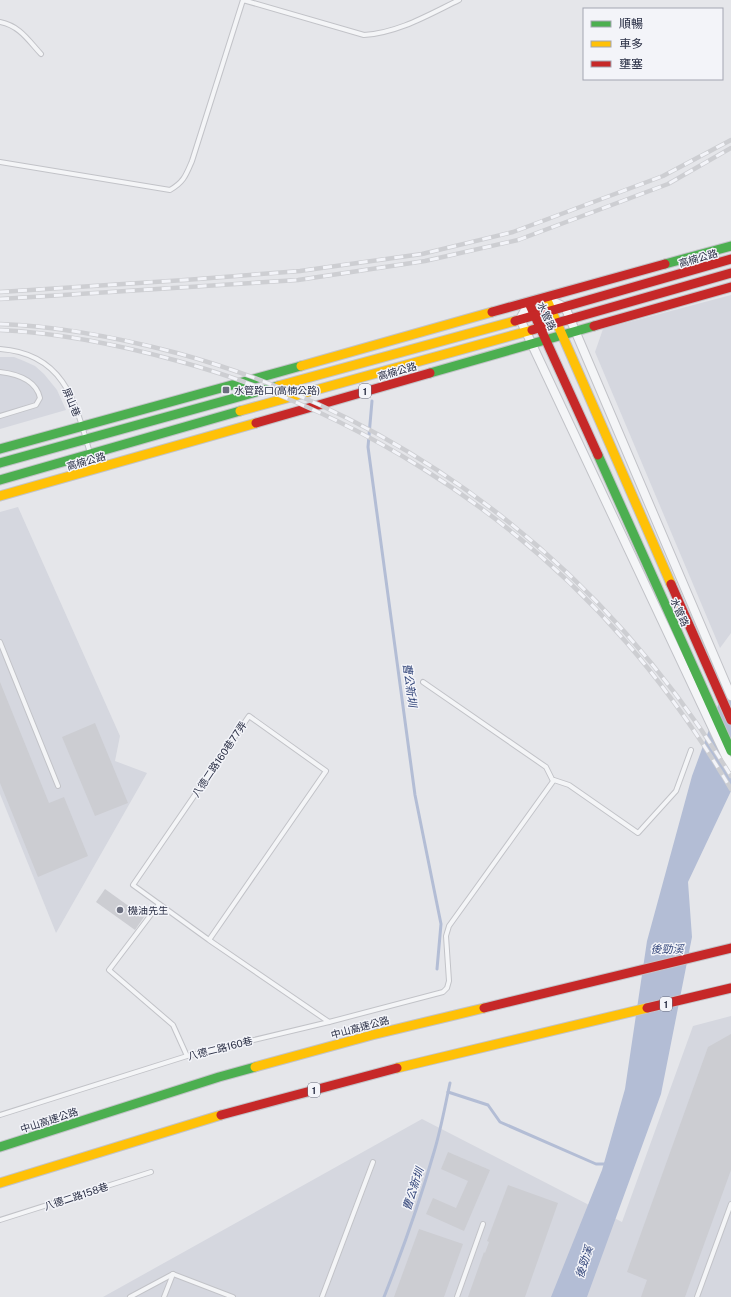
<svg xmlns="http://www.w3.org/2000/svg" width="731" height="1297" font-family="'Public Sans','Noto Sans TC',sans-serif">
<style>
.built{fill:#d5d7df}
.water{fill:#b3bdd5}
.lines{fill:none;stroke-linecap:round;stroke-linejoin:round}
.stream{stroke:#b3bdd5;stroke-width:3}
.building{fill:#cccdd2}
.lane-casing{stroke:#c2c3c8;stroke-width:6}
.street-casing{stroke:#c2c3c8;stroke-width:10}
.fast-casing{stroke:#c2c3c8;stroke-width:11}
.slow-casing{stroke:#c2c3c8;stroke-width:11}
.jam-casing{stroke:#c2c3c8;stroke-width:11}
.lane{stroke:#f4f5f7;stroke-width:4}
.street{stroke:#f4f5f7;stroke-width:8}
.fast{stroke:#4caf50;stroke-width:9}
.slow{stroke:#ffc107;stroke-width:9}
.jam{stroke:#c62828;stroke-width:9}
.rail-casing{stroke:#cdced2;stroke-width:4.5}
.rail{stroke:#f3f4f9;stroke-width:3;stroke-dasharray:9;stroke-linecap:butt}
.poi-dot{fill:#6b6f7f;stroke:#f3f4f9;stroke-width:1.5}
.labels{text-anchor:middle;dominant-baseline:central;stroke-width:3;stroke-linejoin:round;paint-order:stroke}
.shield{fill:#f3f4f9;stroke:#666a7b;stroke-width:1}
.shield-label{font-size:9px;font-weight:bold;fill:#2a2f45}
.street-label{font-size:10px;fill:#2a2f45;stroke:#f3f4f9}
.poi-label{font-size:10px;fill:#2a2f45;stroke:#f3f4f9;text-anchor:start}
.water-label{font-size:11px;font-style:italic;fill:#33467a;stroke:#f3f4f9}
</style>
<rect width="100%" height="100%" fill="#e5e6ea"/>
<g class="built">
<path d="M731 295V633L720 648 595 352 603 329Z"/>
<path d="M0 357H14L24 361 35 366 44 374 57 390 66 410 0 429Z"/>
<path d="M18 507 120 736 115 761 147 773 56 933 0 794V512Z"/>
<path d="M731 1016V1297H103L422 1119 622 1222 693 1026Z"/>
</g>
<path class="water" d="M731 683V791L688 882 692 937 661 1094 587 1297H551L602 1170 625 1089 647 941 692 776 724 689Z"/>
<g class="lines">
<g class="stream">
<path d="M372 401 368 447 415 795 441 924 437 969"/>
<path d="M448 1092 488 1105 500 1122 596 1164H606"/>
<path d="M384 1297C403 1249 420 1201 434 1152 441 1129 445 1106 450 1083"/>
</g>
</g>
<g class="building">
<path d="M0 682 49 803 64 797 88 856 38 877 0 783Z"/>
<path d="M95 723 128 803 95 816 62 737Z"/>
<path d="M105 889 144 917 135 930 96 902Z"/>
<path d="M731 1034V1170L685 1297H641L647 1280 627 1272 708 1047Z"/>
<path d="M448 1152 490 1170 464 1231 426 1214 433 1198 456 1208 468 1181 441 1169Z"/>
<path d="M508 1185 558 1203 525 1297H468L484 1252 485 1253 489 1242 487 1241Z"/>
<path d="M419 1229 463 1244 444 1297H394Z"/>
</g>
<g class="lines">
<defs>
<g id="lane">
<path d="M0 22C20 26 28 40 41 54"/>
<path d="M0 162 170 190C184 182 186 175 192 161L243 0 364 35C398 33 428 15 459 0"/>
<path d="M0 349C70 354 77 411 94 467"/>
<path d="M0 372C17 374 36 380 40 398L36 405 0 416"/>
<path d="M0 642 58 786"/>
<path d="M423 682 546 767 553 781"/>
<path d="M159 904 109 970 173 1025 187 1056"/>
<path d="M209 940 326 771 249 716 133 885 209 940 329 1022"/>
<path d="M0 1115 187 1056 329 1022 443 992 447 988 449 981 446 936 449 926 554 780 569 785 638 833 676 791 691 750"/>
<path d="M0 1220 151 1172"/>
<path d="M173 1274 233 1297"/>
<path d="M130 1297 173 1274"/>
<path d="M164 1297 173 1274"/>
<path d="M322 1297 373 1162"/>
<path d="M457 1297 483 1224"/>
<path d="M697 1297 731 1204"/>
</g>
<g id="street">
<path d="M546 298 565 307 731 696"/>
<path d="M529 303 520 319 731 767"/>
</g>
<g id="fast">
<path d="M665 264 731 246"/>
<path d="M430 373 594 326"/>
<path d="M0 449 301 366"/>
<path d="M598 455 731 751"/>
<path d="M0 463 278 386"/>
<path d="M0 480 240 411"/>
<path d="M0 1147 219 1077 255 1067"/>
</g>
<g id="slow">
<path d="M546 298 671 584"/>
<path d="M301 366 492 312"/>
<path d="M278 386 515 321"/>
<path d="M240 411 532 330"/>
<path d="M0 496 256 423"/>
<path d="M255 1067 372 1035 484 1008"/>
<path d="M397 1068 647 1008"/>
<path d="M0 1183 221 1115"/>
</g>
<g id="jam">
<path d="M529 303 598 455"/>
<path d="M492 312 665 264"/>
<path d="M515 321 731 259"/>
<path d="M594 326 731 287"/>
<path d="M532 330 731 273"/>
<path d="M256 423 430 373"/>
<path d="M671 584 731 720"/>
<path d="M484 1008 731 948"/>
<path d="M647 1008 731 988"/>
<path d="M221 1115 397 1068"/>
</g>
</defs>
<use href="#lane" class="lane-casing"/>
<use href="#street" class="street-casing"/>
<use href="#fast" class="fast-casing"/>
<use href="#slow" class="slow-casing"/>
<use href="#jam" class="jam-casing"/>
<use href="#lane" class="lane"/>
<use href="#street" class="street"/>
<use href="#fast" class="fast"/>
<use href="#slow" class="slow"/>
<use href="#jam" class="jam"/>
<defs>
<g id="rail">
<path d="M0 292 185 280 300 271 422 254 513 232 663 176 731 140"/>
<path d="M0 299 298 280 425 261 518 240 668 184 731 148"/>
<path d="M0 324C60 326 119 338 177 353 411 417 605 569 731 776"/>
<path d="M0 330C60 333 120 345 178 361 350 408 509 507 626 642 666 688 700 737 731 789"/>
</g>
</defs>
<use href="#rail" class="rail-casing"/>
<use href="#rail" class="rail"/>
</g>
<g class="poi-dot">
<rect x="222" y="386" width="8" height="8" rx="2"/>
<circle cx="120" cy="910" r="4"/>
</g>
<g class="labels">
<g class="shield">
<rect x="359" y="384" width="12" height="14" rx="3"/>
<rect x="660" y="997" width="12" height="14" rx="3"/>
<rect x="308" y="1083" width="12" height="14" rx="3"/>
</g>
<g class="shield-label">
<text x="365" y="391">1</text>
<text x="666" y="1004">1</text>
<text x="314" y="1090">1</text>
</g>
<g class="street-label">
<text transform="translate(698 258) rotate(-16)">高楠公路</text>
<text transform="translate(547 316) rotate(65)">水管路</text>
<text transform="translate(397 371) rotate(-16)">高楠公路</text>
<text transform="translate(72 402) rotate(67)">屏山巷</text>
<text transform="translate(86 461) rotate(-16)">高楠公路</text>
<text transform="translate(680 612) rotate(66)">水管路</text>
<text transform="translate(219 759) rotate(-56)">八德二路160巷77弄</text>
<text transform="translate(360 1027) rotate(-15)">中山高速公路</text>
<text transform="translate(220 1048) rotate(-14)">八德二路160巷</text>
<text transform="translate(49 1120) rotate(-18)">中山高速公路</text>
<text transform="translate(76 1196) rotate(-18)">八德二路158巷</text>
</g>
<g class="poi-label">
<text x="234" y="390">水管路口(高楠公路)</text>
<text x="128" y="910">機油先生</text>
</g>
<g class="water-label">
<text transform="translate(410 685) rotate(82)">曹公新圳</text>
<text x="667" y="949">後勁溪</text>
<text transform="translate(413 1189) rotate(-72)">曹公新圳</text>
<text transform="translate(584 1262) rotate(-72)">後勁溪</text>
</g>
</g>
<rect x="583" y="8" width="140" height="72" fill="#f3f4f9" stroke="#a3a5b1"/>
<rect x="591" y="21" width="20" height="6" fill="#4caf50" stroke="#a3a5b1"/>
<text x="619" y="28" font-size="12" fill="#2a2f45">順暢</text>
<rect x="591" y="41" width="20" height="6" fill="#ffc107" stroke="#a3a5b1"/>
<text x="619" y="48" font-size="12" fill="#2a2f45">車多</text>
<rect x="591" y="61" width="20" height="6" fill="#c62828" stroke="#a3a5b1"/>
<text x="619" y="68" font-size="12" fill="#2a2f45">壅塞</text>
</svg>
